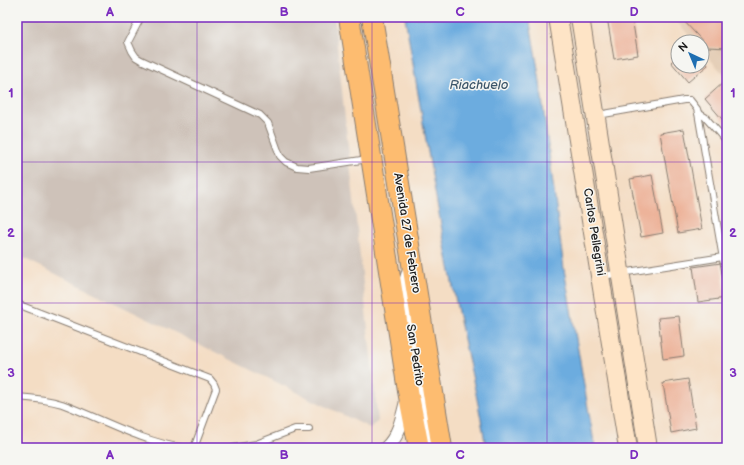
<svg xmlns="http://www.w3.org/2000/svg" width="744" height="465" font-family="'Balsamiq Sans',sans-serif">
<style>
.built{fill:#e3cbb2}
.industrial{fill:#cec2b9}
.water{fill:#6cacdf;stroke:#44647e}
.building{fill:#edb39a}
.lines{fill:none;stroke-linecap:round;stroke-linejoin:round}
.service-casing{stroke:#887c70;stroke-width:8}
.minor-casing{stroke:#887c70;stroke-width:15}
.secondary-casing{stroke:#887c70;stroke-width:20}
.primary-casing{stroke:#887c70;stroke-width:22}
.service{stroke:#fff;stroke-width:6}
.minor{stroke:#fff;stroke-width:13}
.secondary{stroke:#fee4c6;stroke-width:18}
.primary{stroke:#fdbc70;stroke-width:20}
.grid{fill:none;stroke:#7b2cbf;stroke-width:1;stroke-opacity:0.55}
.labels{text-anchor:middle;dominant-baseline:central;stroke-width:3;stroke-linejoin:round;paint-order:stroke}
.street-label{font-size:12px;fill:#1c1c1c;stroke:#f6f6f2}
.water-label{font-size:13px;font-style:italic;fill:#3c566a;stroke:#f6f6f2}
.neatline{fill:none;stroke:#7b2cbf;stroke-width:1.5}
.grid-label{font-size:13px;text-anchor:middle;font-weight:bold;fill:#7b2cbf}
</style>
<rect width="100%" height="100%" fill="#f6f6f2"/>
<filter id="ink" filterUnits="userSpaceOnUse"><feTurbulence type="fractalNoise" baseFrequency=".025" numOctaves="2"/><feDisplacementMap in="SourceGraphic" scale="8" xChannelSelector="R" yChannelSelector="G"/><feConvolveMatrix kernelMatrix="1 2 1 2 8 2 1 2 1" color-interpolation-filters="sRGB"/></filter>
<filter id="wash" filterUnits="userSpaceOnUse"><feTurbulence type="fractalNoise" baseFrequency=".012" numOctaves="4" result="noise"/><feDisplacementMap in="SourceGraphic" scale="16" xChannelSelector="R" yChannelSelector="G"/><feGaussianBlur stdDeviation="0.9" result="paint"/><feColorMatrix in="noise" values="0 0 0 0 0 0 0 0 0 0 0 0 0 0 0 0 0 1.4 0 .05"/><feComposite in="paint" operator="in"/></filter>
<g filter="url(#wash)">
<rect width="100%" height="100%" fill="#f4ddc4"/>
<path class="built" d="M673 17H727V78L702 50V42H695Z"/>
<path class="industrial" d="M17 17H334L378 421 370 428 17 255Z"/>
<path class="water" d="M405 17H529L539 75 564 269 595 448H486C478 397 465 347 455 297 436 204 421 110 405 17Z"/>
<g id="blocks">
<g class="building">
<path d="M607 17H632L638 55 614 59Z"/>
<path d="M683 17H727V48L708 47 683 20Z"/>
<path d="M678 56V66H702V58L708 65 688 82 671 62Z"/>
<path d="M724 82 727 86V125L705 99Z"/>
<path d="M684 129 702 229 678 233 660 133Z"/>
<path d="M652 175 663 233 641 237 630 179Z"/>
<path d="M721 263 726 298 698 302 693 267Z"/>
<path d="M679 316 684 356 663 359 658 318Z"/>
<path d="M688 379 696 428 671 433 663 383Z"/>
</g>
</g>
</g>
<g filter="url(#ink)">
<use href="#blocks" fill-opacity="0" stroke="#887c70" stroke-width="1"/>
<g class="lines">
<defs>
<g id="service">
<path d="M141 17 128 42 132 51 136 57 141 60 260 115 268 123 280 156 286 162 297 167 309 168 368 159"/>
<path d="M698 113 705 117 727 142"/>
<path d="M598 115 684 100H690L697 109 698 113 727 282"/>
<path d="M602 276 723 257"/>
<path d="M17 304 210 379 214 384 216 389 194 448"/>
<path d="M17 397C31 398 49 400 62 404 102 419 140 441 183 448"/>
<path d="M233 448 256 444 295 429H309"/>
</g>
<g id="minor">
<path d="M410 267 404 287 430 448"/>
<path d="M386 448C399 437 403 415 407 399"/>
</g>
<g id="secondary">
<path d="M558 17 628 448"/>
<path d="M580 17 648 448"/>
</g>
<g id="primary">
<path d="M349 17 408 391 419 448"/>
<path d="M372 17 442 448"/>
</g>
</defs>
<use href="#service" class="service-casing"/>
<use href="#minor" class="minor-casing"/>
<use href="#secondary" class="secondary-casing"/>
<use href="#primary" class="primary-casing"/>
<use href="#service" class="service"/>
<use href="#minor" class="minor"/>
<use href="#secondary" class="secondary"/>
<use href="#primary" class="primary"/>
</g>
</g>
<path class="grid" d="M197 17V448M372 17V448M547 17V448M17 162H727M17 303H727"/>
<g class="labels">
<g class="street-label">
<text transform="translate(594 232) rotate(81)">Carlos Pellegrini</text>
<text transform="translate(407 233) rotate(81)">Avenida 27 de Febrero</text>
<text transform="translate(415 355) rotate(81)">San Pedrito</text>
</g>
<g class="water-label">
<text x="479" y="85">Riachuelo</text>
</g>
</g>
<rect width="744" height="465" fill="none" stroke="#f6f6f2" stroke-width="44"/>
<g transform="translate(690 54) rotate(316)"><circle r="19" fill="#f6f6f2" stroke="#9f9f9c"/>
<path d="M0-3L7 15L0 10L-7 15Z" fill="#1f6fb2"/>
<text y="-6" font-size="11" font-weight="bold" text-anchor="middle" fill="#1c1c1c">N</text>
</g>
<rect x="22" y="22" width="700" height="421" class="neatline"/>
<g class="grid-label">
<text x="110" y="16">A</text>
<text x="284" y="16">B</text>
<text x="460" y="16">C</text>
<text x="634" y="16">D</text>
<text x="11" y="97">1</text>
<text x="733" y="97">1</text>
<text x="11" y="237">2</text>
<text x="733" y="237">2</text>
<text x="11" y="377">3</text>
<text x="733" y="377">3</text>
<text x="110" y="459">A</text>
<text x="284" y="459">B</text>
<text x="460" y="459">C</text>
<text x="634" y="459">D</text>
</g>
</svg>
